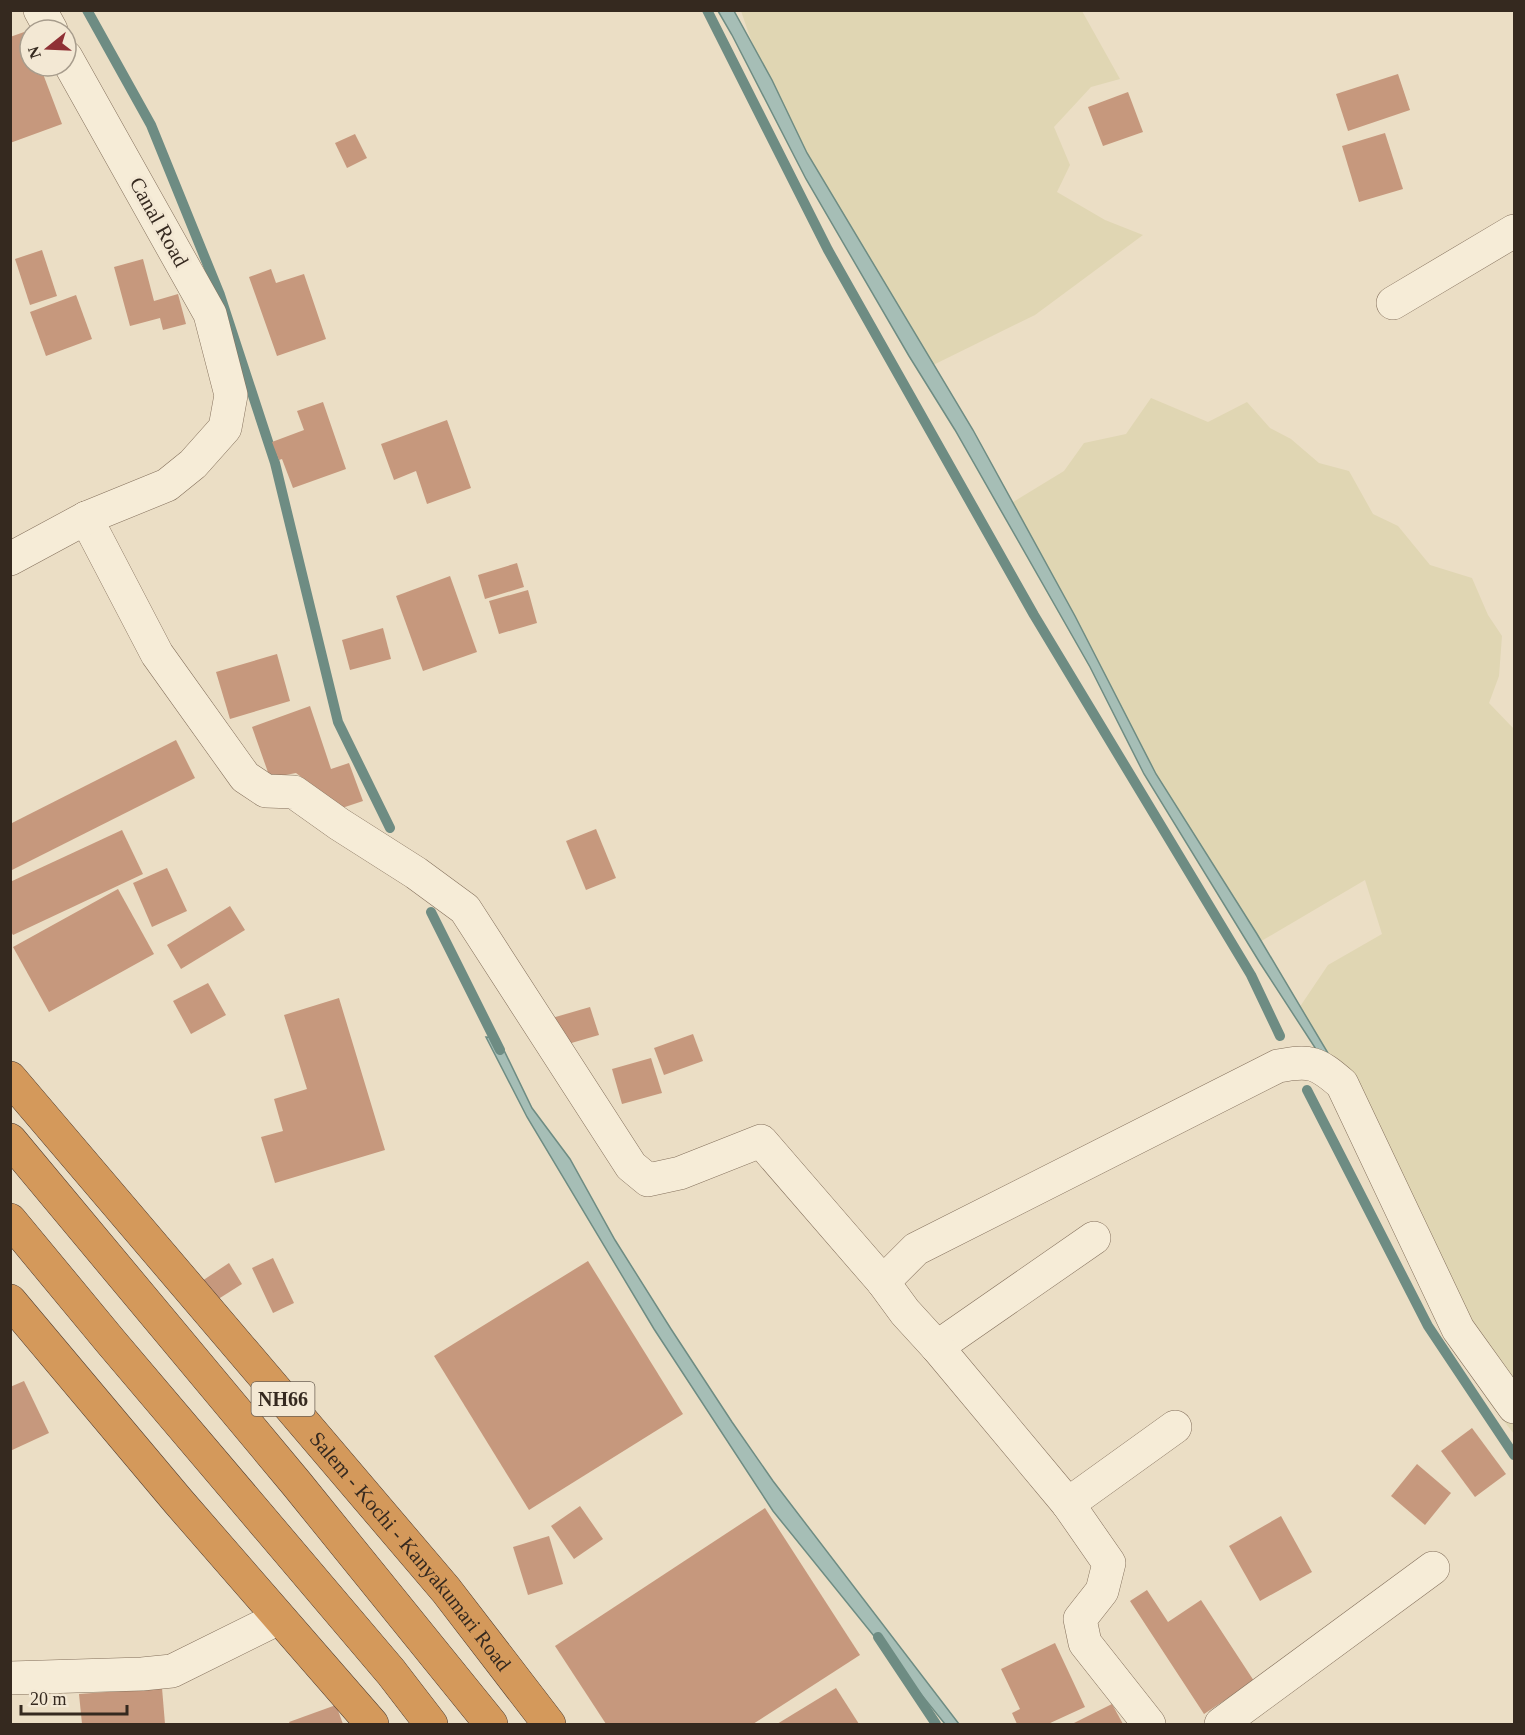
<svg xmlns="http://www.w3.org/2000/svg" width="1525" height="1735" font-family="'Times New Roman',serif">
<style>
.farmland{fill:#e0d6b3}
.water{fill:#a6beb6;stroke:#6e8c83;stroke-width:1.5}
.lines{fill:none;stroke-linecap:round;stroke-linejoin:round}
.stream{stroke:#6e8c83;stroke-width:10}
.building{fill:#c6987d}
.minor-casing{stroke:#84705c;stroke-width:34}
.highway-casing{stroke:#523e30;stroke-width:34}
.minor{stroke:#f6ecd7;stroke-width:33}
.highway{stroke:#d4995b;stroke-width:33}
.labels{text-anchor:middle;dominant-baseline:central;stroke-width:6;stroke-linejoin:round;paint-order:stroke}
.shield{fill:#f3e8d4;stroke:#6e6255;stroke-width:1.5}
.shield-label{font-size:20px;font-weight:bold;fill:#35291f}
.street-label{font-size:21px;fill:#35291f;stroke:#f3e8d4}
</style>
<rect width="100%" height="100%" fill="#ebdec5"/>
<g class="farmland">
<path d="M741 11H1082L1120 79 1091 87 1054 127 1070 165 1057 192 1105 220 1143 235 1035 315 925 369 855 244 813 164 767 86Z"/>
<path d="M1151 398 1208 422 1247 402 1270 428 1291 439 1319 463 1349 471 1373 514 1398 526 1430 565 1472 578 1488 615 1502 636 1499 676 1489 703 1514 729V1434L1486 1398 1451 1313 1359 1115 1295 1014 1328 965 1382 934 1365 880 1258 943 1087 663 1045 589 1031 545 1013 502 1064 471 1084 443 1126 434Z"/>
</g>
<g class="water">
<path d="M718 11H734L772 80 807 153 973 430 1075 616 1156 774 1257 934 1341 1075 1323 1060 1260 963 1144 774 1090 667 955 430 909 356 806 179 732 35Z"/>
<path d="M486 1037 498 1038 532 1108 570 1159 615 1240 671 1329 732 1422 773 1481 959 1724H945L773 1511 654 1329 527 1117Z"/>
</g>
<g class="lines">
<g class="stream">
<path d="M87 10 151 125 220 295 275 463 338 722 390 828"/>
<path d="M707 10 828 250 1034 615 1251 975 1280 1036"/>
<path d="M431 912 500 1050"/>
<path d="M1307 1090 1428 1326 1514 1455"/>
<path d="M878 1637 936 1724"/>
</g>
</g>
<g class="building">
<path d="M27 31 30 39V66H40L62 124 10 143V37Z"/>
<path d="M1398 74 1410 110 1348 131 1336 94Z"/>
<path d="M1128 92 1143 132 1103 146 1088 107Z"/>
<path d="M1385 133 1403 189 1359 202 1342 146Z"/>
<path d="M355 134 367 158 347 168 335 143Z"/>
<path d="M42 250 57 296 30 305 15 259Z"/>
<path d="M143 259 154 301 178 294 186 324 163 330 160 318 130 326 114 267Z"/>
<path d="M271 269 276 283 304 274 326 339 277 356 249 277Z"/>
<path d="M76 295 92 339 46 356 30 312Z"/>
<path d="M323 402 346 469 293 488 282 459 279 460 272 442 304 430 297 411Z"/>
<path d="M447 420 471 488 427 504 416 471 394 480 381 444Z"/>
<path d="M517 563 524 587 485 599 478 575Z"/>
<path d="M450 576 477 652 423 671 396 596Z"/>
<path d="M528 590 537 623 499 634 489 601Z"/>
<path d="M383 628 391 659 350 670 342 640Z"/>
<path d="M277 654 290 701 230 719 216 672Z"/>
<path d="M310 706 331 769 349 763 363 801 342 808 296 773 270 778 252 727Z"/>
<path d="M176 740 195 778 10 871V824Z"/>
<path d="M596 829 616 878 586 890 566 841Z"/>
<path d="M122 830 143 874 13 935 10 930V882Z"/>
<path d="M167 868 187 911 152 927 133 883Z"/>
<path d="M118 889 154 954 49 1012 13 947Z"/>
<path d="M230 906 245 930 181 969 167 945Z"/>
<path d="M208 983 226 1015 191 1034 173 1001Z"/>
<path d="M339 998 385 1150 275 1183 261 1137 283 1131 274 1099 307 1089 284 1015Z"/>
<path d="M590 1007 599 1035 561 1046 552 1018Z"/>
<path d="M693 1034 703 1061 664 1075 654 1048Z"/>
<path d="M651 1058 662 1093 622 1104 612 1069Z"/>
<path d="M273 1258 294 1303 273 1313 252 1268Z"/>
<path d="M588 1261 683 1414 529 1510 434 1356Z"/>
<path d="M229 1263 242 1284 212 1303 199 1283Z"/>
<path d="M24 1381 49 1433 10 1451V1387Z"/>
<path d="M1472 1428 1506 1474 1475 1497 1441 1451Z"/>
<path d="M1417 1464 1451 1493 1425 1525 1391 1496Z"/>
<path d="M580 1506 603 1539 574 1559 551 1526Z"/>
<path d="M765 1508 860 1655 753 1724H606L555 1646Z"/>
<path d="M1281 1516 1312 1572 1260 1601 1229 1546Z"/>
<path d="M549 1536 563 1584 528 1595 513 1547Z"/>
<path d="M1147 1590 1168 1622 1201 1600 1254 1681 1204 1714 1130 1601Z"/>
<path d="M1055 1643 1085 1707 1048 1724H1017L1012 1713 1020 1709 1001 1669Z"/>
<path d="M162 1688 165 1724H82L79 1694Z"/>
<path d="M836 1688 859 1724H777Z"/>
<path d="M1112 1704 1123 1724H1072Z"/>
<path d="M336 1705 343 1724H290L289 1722Z"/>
</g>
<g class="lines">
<defs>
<g id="minor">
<path d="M40 10 51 30"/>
<path d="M1393 303 1514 231"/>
<path d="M86 518 157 654 245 777 266 791 294 792 339 824 416 873 465 909 631 1166 648 1180 680 1173 761 1141 883 1282"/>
<path d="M10 559 86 518 167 485 193 464 225 428 231 395 210 314 66 57"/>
<path d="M937 1347 1094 1238"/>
<path d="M1068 1504 1175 1427"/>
<path d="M10 1678 142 1674 172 1671 279 1618"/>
<path d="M1149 1724 1085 1643 1080 1619 1102 1591 1109 1563 1068 1504 937 1347 905 1312 883 1282 916 1249 1278 1066C1310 1060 1317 1062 1342 1084L1458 1329 1514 1407"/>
<path d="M1221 1724 1433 1568"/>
</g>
<g id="highway">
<path id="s1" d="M10 1078 446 1590 549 1724"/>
<path d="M10 1140 296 1483 491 1724"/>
<path d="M10 1220 111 1342 391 1672 431 1724"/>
<path d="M10 1301 178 1501 372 1724"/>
</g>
</defs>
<use href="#minor" class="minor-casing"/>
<use href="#highway" class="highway-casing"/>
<use href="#minor" class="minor"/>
<use href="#highway" class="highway"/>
</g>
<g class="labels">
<rect class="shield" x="251.5" y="1382" width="63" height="34" rx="4.5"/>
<g class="shield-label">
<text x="283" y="1399">NH66</text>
</g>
<g class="street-label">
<text transform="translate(159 222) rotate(61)">Canal Road</text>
<text stroke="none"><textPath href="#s1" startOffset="620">Salem - Kochi - Kanyakumari Road</textPath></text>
</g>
</g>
<rect width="1525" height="1735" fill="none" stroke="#35291f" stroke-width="24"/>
<g transform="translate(48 48) rotate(252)"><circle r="28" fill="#f3e8d4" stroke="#a79c8c" stroke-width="1.5"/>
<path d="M0-4.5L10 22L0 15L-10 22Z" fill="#8f3035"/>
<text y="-9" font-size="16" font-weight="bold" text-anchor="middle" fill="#35291f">N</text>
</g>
<path d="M21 1705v9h106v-9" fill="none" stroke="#35291f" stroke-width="3"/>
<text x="30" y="1705" font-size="18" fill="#35291f" stroke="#f3e8d4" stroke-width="4.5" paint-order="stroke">20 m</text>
</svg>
